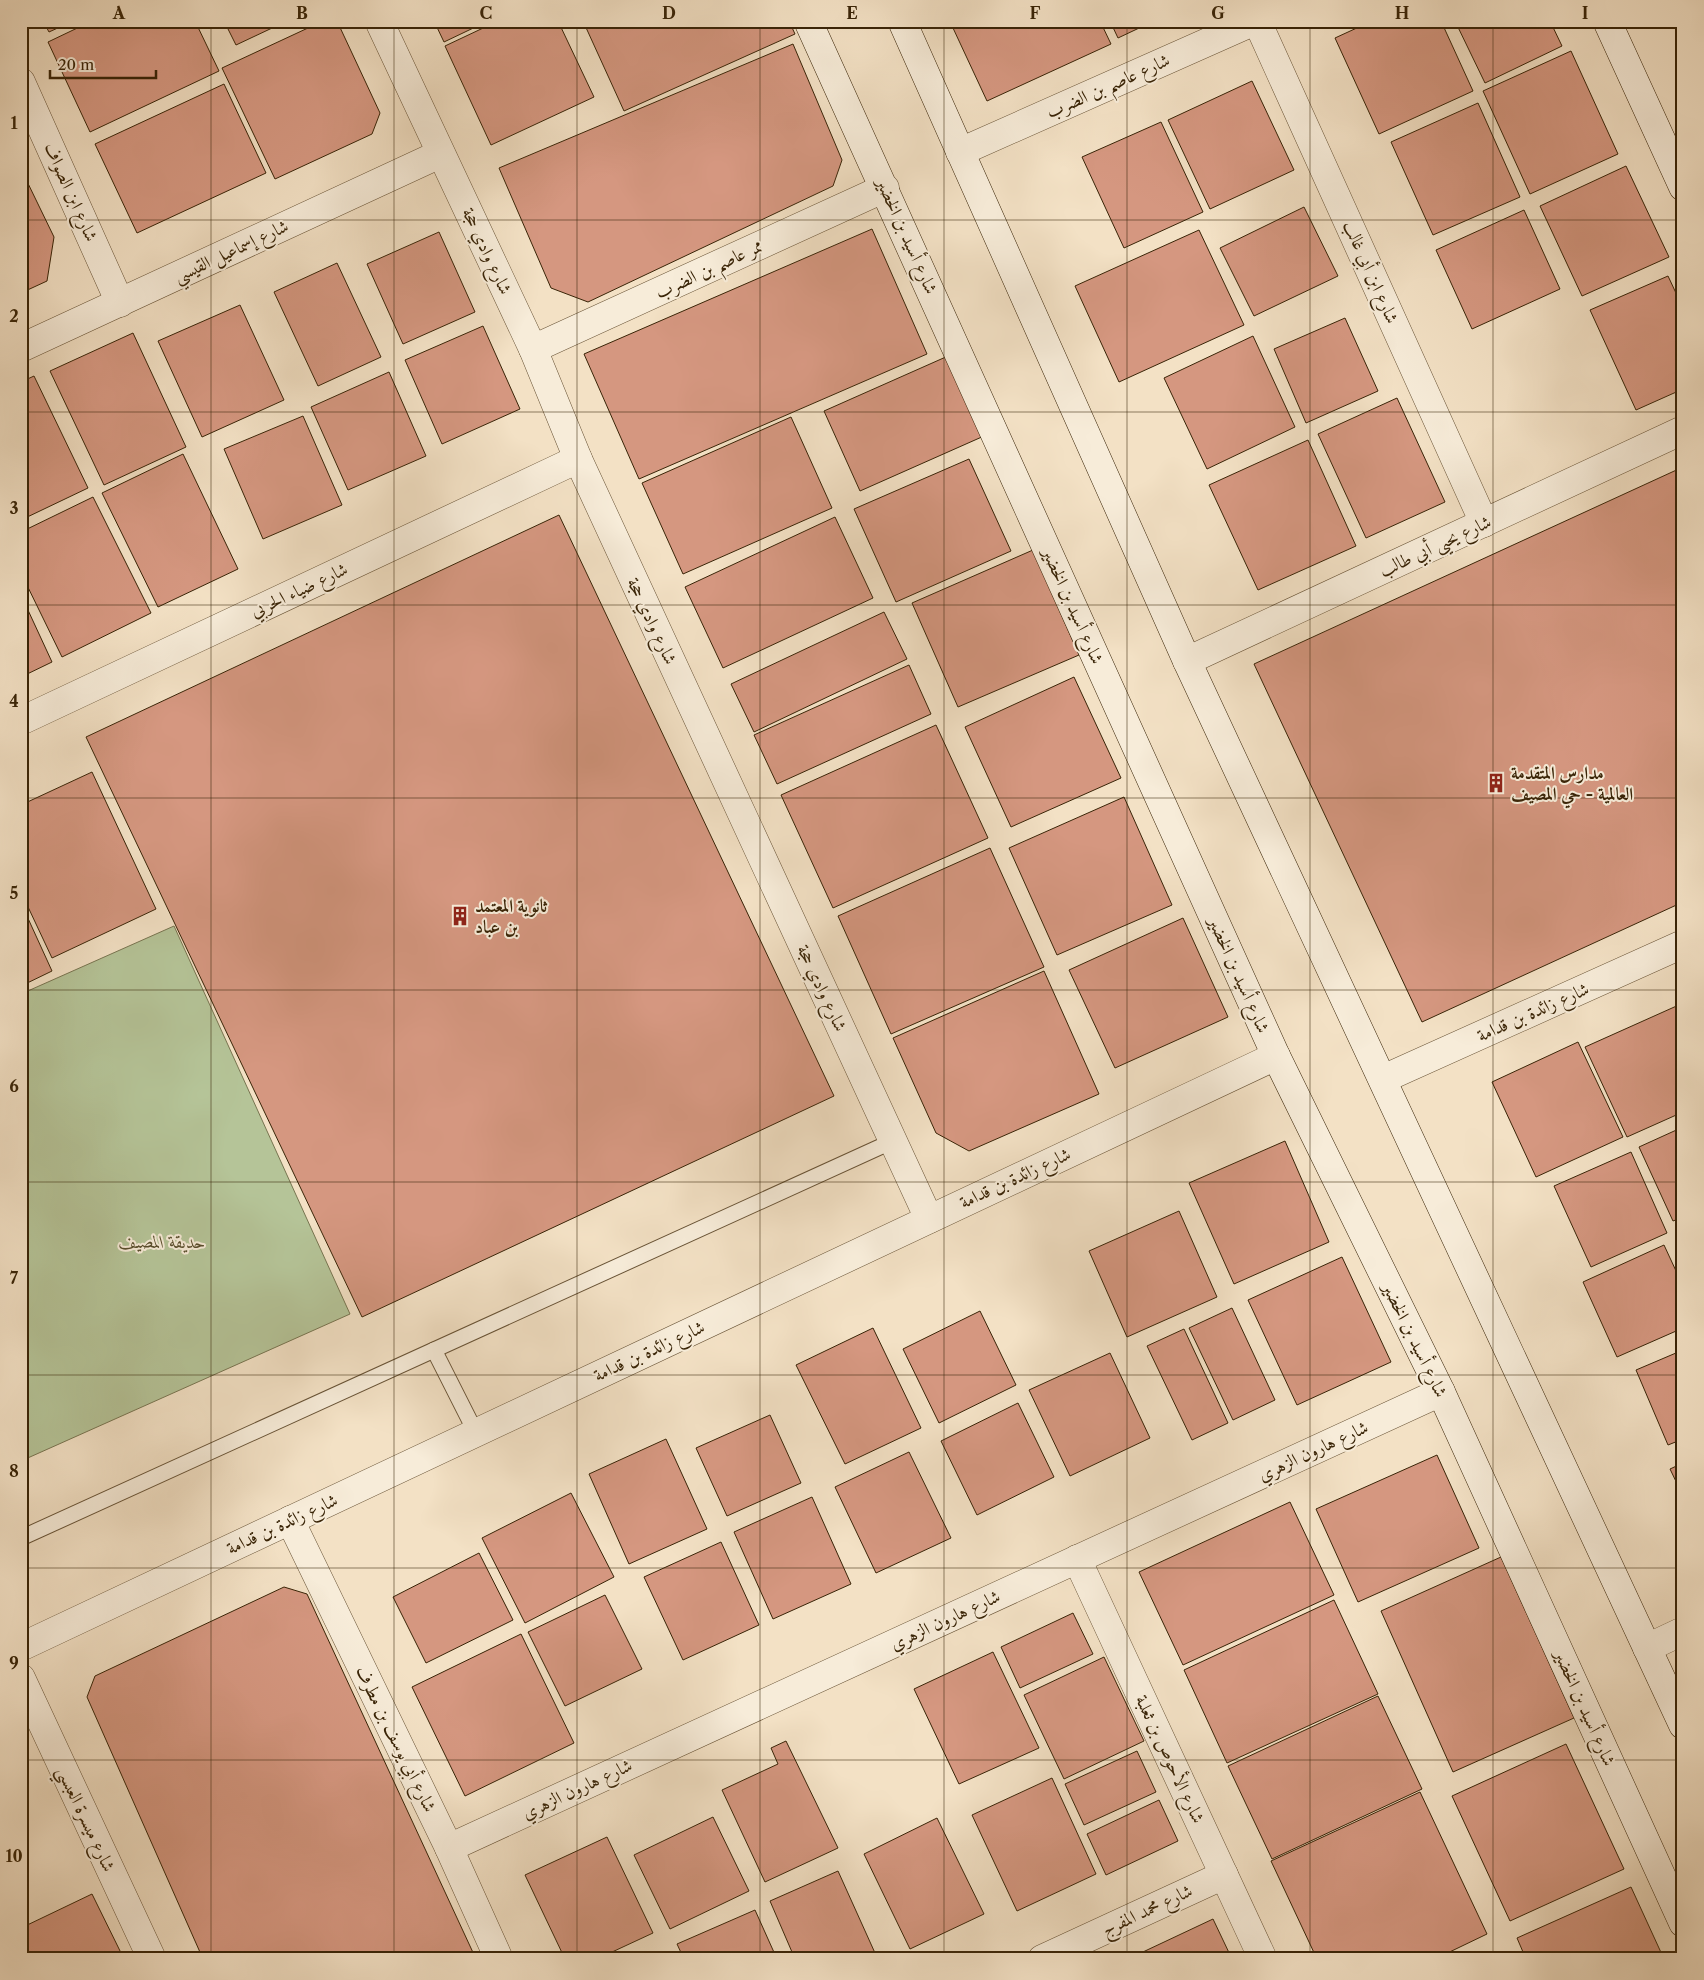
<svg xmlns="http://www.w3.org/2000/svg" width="1704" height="1980" font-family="'Libre Caslon Text',Amiri,serif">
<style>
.green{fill:#b5c498;stroke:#777450}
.building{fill:#d59780;stroke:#392407}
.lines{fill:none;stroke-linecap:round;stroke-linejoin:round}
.lane-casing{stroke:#685336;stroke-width:17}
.street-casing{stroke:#685336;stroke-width:29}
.secondary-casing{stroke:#392407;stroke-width:29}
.lane{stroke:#f7ecd9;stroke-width:15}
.street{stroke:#f7ecd9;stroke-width:28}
.secondary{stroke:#f7ecd9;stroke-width:28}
.grid{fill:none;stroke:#392407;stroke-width:1;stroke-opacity:0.55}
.labels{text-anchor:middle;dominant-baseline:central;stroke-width:4;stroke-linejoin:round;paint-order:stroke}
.street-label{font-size:18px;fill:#392407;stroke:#f7ecd9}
.poi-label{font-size:18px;font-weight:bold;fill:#392407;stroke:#f7ecd9;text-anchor:start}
.park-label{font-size:18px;font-style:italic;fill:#584c2b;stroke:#f7ecd9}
.neatline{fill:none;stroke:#392407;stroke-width:2}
.grid-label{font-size:16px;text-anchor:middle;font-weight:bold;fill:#392407}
</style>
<rect width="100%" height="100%" fill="#f3e1c5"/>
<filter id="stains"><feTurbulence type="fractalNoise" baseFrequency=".004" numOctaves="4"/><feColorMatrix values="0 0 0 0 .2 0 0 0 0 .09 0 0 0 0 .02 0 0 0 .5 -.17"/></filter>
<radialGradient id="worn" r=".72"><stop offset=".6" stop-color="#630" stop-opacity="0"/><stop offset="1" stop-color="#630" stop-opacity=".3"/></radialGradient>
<path class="green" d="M174 926 350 1314 21 1461V994Z"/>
<g class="building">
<path d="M43 21H73L49 32Z"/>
<path d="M92 21H195L219 71 90 132 48 42Z"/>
<path d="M224 21H287L236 45Z"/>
<path d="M323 21H337L380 113 372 134 275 179 222 68Z"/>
<path d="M434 21H488L444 42Z"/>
<path d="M498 21H558L594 97 491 145 445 46Z"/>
<path d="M583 21H789L795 34 624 111Z"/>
<path d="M968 21H1100L1111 44 987 101 953 28Z"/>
<path d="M1110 21H1154L1118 38Z"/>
<path d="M1372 21H1441L1473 91 1379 134 1335 38Z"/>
<path d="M1455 21H1550L1562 46 1485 83Z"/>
<path d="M793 44 842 160 833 186 588 302 551 288 499 168Z"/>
<path d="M1571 51 1618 154 1530 194 1483 91Z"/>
<path d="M1252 81 1294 170 1210 209 1168 120Z"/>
<path d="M224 84 266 173 137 233 95 144Z"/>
<path d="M1478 103 1520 197 1433 235 1391 142Z"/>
<path d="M1161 122 1203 212 1124 248 1082 157Z"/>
<path d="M1626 166 1669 257 1582 296 1540 206Z"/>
<path d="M21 169 54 237 47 281 21 293Z"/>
<path d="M1304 207 1338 276 1254 316 1220 248Z"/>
<path d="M1524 210 1560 289 1472 329 1436 250Z"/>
<path d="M872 229 927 354 639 479 584 354Z"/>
<path d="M1199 230 1244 325 1119 382 1075 286Z"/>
<path d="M439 232 475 312 403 344 367 264Z"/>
<path d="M337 263 381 357 318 386 274 292Z"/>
<path d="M1668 276 1683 308V389L1636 410 1590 310Z"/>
<path d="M240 305 284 400 202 437 158 341Z"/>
<path d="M1345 318 1378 391 1306 423 1274 349Z"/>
<path d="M483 326 520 409 442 444 405 360Z"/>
<path d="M133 333 186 447 104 485 50 371Z"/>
<path d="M1253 336 1295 427 1207 469 1164 378Z"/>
<path d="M948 356 984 436 860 491 824 411Z"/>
<path d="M389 372 426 456 348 490 311 407Z"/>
<path d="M34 376 88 488 21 520V382Z"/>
<path d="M1397 398 1445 502 1366 538 1318 434Z"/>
<path d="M303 416 342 505 263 539 224 449Z"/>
<path d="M791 417 832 508 683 574 642 483Z"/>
<path d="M1308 440 1356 546 1258 590 1209 485Z"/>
<path d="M183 454 238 569 158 607 102 493Z"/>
<path d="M969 459 1011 551 896 602 854 509Z"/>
<path d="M1683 467V902L1422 1022 1254 664Z"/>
<path d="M93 497 151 613 62 657 21 573V532Z"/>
<path d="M559 515 834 1096 362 1317 86 737Z"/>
<path d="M835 517 873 598 723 668 685 587Z"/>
<path d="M1033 550 1079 655 958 707 912 603Z"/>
<path d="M21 595 52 662 21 677Z"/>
<path d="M884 612 907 659 754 732 731 684Z"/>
<path d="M909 665 931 714 777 784 754 735Z"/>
<path d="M1074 677 1121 778 1011 827 965 727Z"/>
<path d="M936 725 988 838 833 908 781 795Z"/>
<path d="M92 772 156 909 52 958 21 892V805Z"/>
<path d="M1124 797 1172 905 1057 955 1009 848Z"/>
<path d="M990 848 1044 967 891 1034 838 916Z"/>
<path d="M21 903 52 971 21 986Z"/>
<path d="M1183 918 1228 1017 1115 1068 1069 970Z"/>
<path d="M1044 971 1099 1094 969 1151 936 1133 893 1038Z"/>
<path d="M1681 1004 1683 1008V1112L1627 1137 1585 1047Z"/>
<path d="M1578 1042 1623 1137 1536 1177 1492 1082Z"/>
<path d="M1683 1127V1217L1673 1221 1639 1147Z"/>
<path d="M1285 1141 1329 1242 1234 1284 1189 1183Z"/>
<path d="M1631 1152 1667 1233 1591 1267 1554 1186Z"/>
<path d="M1179 1211 1217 1297 1127 1337 1089 1251Z"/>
<path d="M1664 1245 1683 1286V1328L1617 1357 1583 1282Z"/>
<path d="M1342 1257 1391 1362 1297 1405 1248 1300Z"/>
<path d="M1232 1308 1275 1400 1233 1420 1189 1328Z"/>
<path d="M980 1311 1016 1385 939 1423 903 1349Z"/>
<path d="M873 1328 921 1428 845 1464 796 1365Z"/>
<path d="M1184 1329 1228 1423 1192 1440 1147 1346Z"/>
<path d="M1683 1350V1439L1668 1445 1636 1370Z"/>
<path d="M1110 1353 1150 1438 1070 1476 1029 1390Z"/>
<path d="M1018 1403 1054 1477 977 1515 941 1441Z"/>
<path d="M770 1415 801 1483 727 1516 696 1448Z"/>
<path d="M666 1439 707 1529 629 1564 589 1474Z"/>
<path d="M909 1452 951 1538 876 1573 835 1487Z"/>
<path d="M1437 1455 1479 1548 1358 1602 1316 1509Z"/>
<path d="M1683 1463V1496L1670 1469Z"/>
<path d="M571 1493 614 1577 525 1623 482 1538Z"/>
<path d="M812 1497 851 1584 773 1619 734 1532Z"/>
<path d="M1290 1502 1334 1595 1183 1665 1139 1572Z"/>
<path d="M721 1542 759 1625 683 1660 644 1577Z"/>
<path d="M479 1553 513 1620 426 1663 393 1597Z"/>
<path d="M1501 1557 1574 1718 1453 1772 1381 1611Z"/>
<path d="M284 1587 307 1594 476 1959H203L87 1697 95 1676Z"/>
<path d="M605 1595 642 1669 565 1706 528 1632Z"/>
<path d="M1334 1600 1378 1694 1227 1763 1184 1670Z"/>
<path d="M1073 1613 1093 1654 1020 1688 1001 1647Z"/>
<path d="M521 1634 574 1743 465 1796 412 1687Z"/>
<path d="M993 1652 1039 1748 959 1784 914 1689Z"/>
<path d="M1104 1657 1144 1741 1064 1779 1024 1695Z"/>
<path d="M1378 1696 1422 1789 1272 1859 1228 1766Z"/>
<path d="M786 1741 838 1848 765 1882 722 1790 778 1764 771 1748Z"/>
<path d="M1566 1744 1624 1869 1510 1921 1452 1796Z"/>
<path d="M1137 1751 1156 1792 1084 1825 1065 1784Z"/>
<path d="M1052 1778 1096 1874 1017 1911 972 1815Z"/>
<path d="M1420 1792 1487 1934 1435 1959H1317L1271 1861Z"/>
<path d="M1159 1800 1178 1841 1106 1875 1087 1834Z"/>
<path d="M713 1817 749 1891 670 1929 634 1855Z"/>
<path d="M937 1818 984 1914 910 1949 864 1854Z"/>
<path d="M607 1837 653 1933 597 1959H565L525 1875Z"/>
<path d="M838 1871 875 1953 863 1959H795L770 1901Z"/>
<path d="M1631 1887 1664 1959H1526L1517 1938Z"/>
<path d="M92 1894 124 1959H21V1928Z"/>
<path d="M755 1910 777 1959H684L677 1944Z"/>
<path d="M1213 1919 1232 1959H1128Z"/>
<path d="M667 1952 670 1959H651Z"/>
</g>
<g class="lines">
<defs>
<g id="lane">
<path d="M434 1350 476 1433"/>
<path d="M21 1538 893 1141"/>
</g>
<g id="street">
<path d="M379 21 533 349 578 459 929 1219"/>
<path d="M1257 21 1484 523"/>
<path d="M21 82 120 303"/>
<path d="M960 152 1255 21"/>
<path d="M21 348 440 154"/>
<path d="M533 349 885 188"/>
<path d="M1187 661 1683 430"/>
<path d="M21 721 578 459"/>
<path d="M1383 1079 1683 944"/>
<path d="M290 1520 449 1848 499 1959"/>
<path d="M1077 1559 1263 1959"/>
<path d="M21 1647 1276 1056"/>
<path d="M1647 1648 1683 1631"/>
<path d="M21 1678 152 1959"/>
<path d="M449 1848 1441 1392"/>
<path d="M1042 1959 1224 1875"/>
</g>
<g id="secondary">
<path d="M808 21 1276 1056 1441 1392 1683 1923"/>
<path d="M902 21 1187 661 1683 1725"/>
<path d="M1607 21 1683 187"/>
</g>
</defs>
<use href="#lane" class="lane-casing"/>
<use href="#street" class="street-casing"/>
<use href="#secondary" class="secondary-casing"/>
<use href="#lane" class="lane"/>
<use href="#street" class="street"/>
<use href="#secondary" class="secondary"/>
</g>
<path class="grid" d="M211 21V1959M394 21V1959M577 21V1959M760 21V1959M944 21V1959M1127 21V1959M1310 21V1959M1493 21V1959M21 220H1683M21 412H1683M21 605H1683M21 798H1683M21 990H1683M21 1182H1683M21 1375H1683M21 1568H1683M21 1760H1683"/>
<defs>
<symbol id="building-bare" viewBox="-9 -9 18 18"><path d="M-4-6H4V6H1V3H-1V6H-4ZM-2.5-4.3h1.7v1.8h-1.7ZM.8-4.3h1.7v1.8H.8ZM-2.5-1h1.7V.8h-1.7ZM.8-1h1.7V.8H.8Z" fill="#8f2418" stroke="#f7ecd9" stroke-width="2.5" paint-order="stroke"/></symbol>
</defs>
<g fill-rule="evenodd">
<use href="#building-bare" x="1482" y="769" width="28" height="28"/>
<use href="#building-bare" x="446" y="902" width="28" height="28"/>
</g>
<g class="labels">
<g class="street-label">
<text transform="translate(1108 86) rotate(-24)">شارع عاصم بن الضرب</text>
<text transform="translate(71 192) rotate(66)">شارع ابن الصواف</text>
<text transform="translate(907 236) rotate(66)">شارع أسيد بن الخضير</text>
<text transform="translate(231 251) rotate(-25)">شارع إسماعيل القيسي</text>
<text transform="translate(487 251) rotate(65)">شارع وادي حجة</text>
<text transform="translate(709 269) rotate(-25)">ممر عاصم بن الضرب</text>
<text transform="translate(1371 272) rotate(66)">شارع ابن أبي غالب</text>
<text transform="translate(1435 546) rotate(-25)">شارع يحيى أبي طالب</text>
<text transform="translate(299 590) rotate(-25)">شارع ضياء الحربي</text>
<text transform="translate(1073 606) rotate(66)">شارع أسيد بن الخضير</text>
<text transform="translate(652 621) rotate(65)">شارع وادي حجة</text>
<text transform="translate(1239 975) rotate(66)">شارع أسيد بن الخضير</text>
<text transform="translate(822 988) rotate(65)">شارع وادي حجة</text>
<text transform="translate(1533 1012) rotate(-24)">شارع زائدة بن قدامة</text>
<text transform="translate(1015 1178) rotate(-25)">شارع زائدة بن قدامة</text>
<text transform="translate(1415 1340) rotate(64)">شارع أسيد بن الخضير</text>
<text transform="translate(649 1351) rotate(-25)">شارع زائدة بن قدامة</text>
<text transform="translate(1313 1451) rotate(-25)">شارع هارون الزهري</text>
<text transform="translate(282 1524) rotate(-25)">شارع زائدة بن قدامة</text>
<text transform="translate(945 1620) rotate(-25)">شارع هارون الزهري</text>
<text transform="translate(1585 1708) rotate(66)">شارع أسيد بن الخضير</text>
<text transform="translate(396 1739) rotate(64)">شارع أبي يوسف بن مطرف</text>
<text transform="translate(1170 1759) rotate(65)">شارع الأحوص بن ثعلبة</text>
<text transform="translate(577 1789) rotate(-25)">شارع هارون الزهري</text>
<text transform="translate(86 1819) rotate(65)">شارع ميسرة العبسي</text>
<text transform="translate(1147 1910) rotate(-25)">شارع محمد المفرج</text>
</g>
<g class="poi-label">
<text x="1511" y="773">مدارس المتقدمة<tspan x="1511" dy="21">العالمية - حي المصيف</tspan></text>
<text x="475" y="906">ثانوية المعتمد<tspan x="475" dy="21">بن عباد</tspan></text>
</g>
<g class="park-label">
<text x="162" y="1242">حديقة المصيف</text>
</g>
</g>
<rect width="1704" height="1980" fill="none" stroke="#f3e1c5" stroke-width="55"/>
<path d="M50 70v8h106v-8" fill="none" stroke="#392407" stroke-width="2.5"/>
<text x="58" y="70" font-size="15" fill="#392407" stroke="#f7ecd9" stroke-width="4" paint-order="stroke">20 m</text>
<rect x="28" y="28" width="1648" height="1924" class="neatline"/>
<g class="grid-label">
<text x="119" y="19">A</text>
<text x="302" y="19">B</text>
<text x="486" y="19">C</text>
<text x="669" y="19">D</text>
<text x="852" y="19">E</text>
<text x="1035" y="19">F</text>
<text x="1218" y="19">G</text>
<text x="1402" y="19">H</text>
<text x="1585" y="19">I</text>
<text x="14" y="129">1</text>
<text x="14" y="322">2</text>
<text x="14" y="514">3</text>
<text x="14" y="707">4</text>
<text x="14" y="899">5</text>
<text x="14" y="1092">6</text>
<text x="14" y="1284">7</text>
<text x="14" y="1477">8</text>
<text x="14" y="1669">9</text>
<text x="14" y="1862">10</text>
</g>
<rect width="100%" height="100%" filter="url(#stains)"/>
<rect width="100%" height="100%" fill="url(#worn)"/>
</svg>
